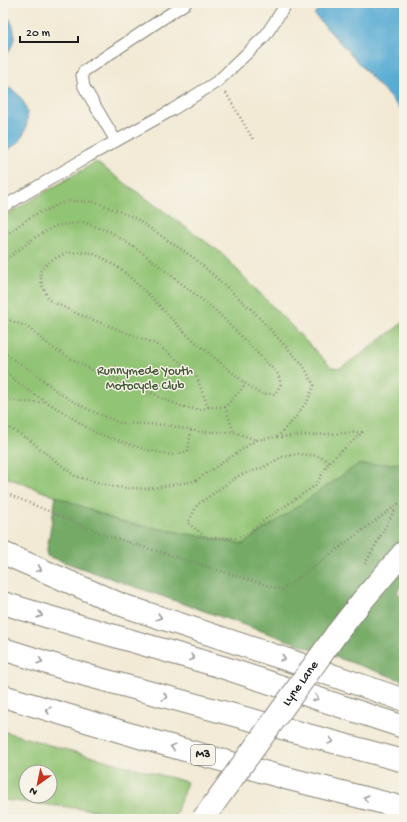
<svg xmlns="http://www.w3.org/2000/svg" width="407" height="822" font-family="'Gochi Hand',sans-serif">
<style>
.green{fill:#92c475;stroke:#577048;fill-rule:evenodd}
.forest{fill:#75aa66;stroke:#486341}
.water{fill:#58acd4;stroke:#3a6478}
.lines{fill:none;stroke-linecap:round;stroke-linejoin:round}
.lane-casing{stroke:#878378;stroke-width:13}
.secondary-casing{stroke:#878378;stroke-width:24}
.highway-casing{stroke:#878378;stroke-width:24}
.path{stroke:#878378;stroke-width:2.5;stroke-dasharray:1 3;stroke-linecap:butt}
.lane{stroke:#fff;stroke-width:11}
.secondary{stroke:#fff;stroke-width:22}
.highway{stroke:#fff;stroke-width:22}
.secondary-bridge-casing{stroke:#878378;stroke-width:24;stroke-linecap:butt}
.secondary-bridge{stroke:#fff;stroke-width:22}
.oneway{stroke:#999}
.labels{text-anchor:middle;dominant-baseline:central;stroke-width:3;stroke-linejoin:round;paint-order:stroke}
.shield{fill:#f7f3e8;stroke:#5e5c59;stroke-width:1}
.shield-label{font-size:12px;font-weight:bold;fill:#1c1c1c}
.park-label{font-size:13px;fill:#45573b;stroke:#f7f3e8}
.street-label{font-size:13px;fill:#1c1c1c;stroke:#f7f3e8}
</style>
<rect width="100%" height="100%" fill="#f7f3e8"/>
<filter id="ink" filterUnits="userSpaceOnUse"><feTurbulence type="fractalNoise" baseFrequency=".025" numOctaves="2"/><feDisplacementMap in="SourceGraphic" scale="8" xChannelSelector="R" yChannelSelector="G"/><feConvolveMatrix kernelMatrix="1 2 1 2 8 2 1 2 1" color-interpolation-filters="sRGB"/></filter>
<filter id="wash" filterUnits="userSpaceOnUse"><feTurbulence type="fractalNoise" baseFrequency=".012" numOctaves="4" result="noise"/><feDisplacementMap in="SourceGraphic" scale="16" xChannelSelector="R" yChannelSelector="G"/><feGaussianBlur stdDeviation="0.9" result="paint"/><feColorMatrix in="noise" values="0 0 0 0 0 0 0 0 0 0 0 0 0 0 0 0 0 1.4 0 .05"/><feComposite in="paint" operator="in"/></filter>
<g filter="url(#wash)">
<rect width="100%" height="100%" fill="#f2ead5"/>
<g class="green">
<path d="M96 162 220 252 331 367 340 368 360 355 404 322V476L272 575 118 521 3 476V217Z"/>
<path d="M3 731 53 746 187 782 174 819 3 800ZM26 772H50V796H26Z"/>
</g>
<path class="forest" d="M403 463H404V579L397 593 404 597V681L47 556V549L56 496 118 521 243 544 357 465Z"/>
<g class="water">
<path d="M327 3H404V113L314 14Z"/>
<path d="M3 10C18 27 18 42 3 59Z"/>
<path d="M3 85C7 87 11 89 14 91 33 105 31 135 12 147 9 149 6 150 3 151Z"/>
</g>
</g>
<g filter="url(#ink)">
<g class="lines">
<defs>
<g id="lane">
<path d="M116 141 84 87 82 75 84 71 186 3"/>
<path d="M3 207 89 156 172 110 218 81 265 36 287 3"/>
</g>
<path id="secondary" d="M337 633 362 601 404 552"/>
<g id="highway">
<path d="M3 553 122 605 288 660 404 700"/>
<path d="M3 603 49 617 222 667 404 727"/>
<path d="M3 649 89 676 404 761"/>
<path d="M3 696 156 742 282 777 404 808"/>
</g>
</defs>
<use href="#lane" class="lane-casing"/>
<use href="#secondary" class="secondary-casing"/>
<use href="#highway" class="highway-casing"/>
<g class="path">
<path d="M226 93 254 141"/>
<path d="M3 237 32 216 67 201 96 202 135 218 194 258 252 310 303 365 314 385 308 400 295 418 277 437 256 440 234 432H201L167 425 120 423 87 409 59 393 32 371 3 353"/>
<path d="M3 262 34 238 55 226 83 222 111 232 144 254 215 310 278 374 281 384 275 394H260L246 384 186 334 151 297 122 270 103 258 89 252 66 253 50 261 40 271 42 285 49 300 78 314 156 344 195 373 208 407 200 410 184 407 166 400 147 391 88 368 53 348 26 326 3 318"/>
<path d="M3 370 23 387 96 433 147 450 172 455 188 451 191 430"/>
<path d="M3 398 20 402H46"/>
<path d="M208 407H225L246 384"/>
<path d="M225 407 234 432"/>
<path d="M3 424 28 439 75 476 114 487 147 489 195 481 256 440"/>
<path d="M277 437 362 432"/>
<path d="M329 462 319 456 298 454 282 457 262 468 238 476 197 505 188 523 207 538H237L250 532 266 519 316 485 329 462 363 432"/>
<path d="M3 492 105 535 282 590 398 504 365 564"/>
</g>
<use href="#lane" class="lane"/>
<use href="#secondary" class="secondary"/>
<use href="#highway" class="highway"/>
<defs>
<g id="secondary-bridge">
<path id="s1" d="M203 819 337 633"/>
</g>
</defs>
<use href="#secondary-bridge" class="secondary-bridge-casing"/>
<use href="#secondary-bridge" class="secondary-bridge"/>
</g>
<defs><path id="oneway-chevron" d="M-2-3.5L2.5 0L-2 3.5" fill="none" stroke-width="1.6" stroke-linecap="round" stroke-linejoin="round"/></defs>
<g class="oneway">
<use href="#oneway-chevron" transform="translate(39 569) rotate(23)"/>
<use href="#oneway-chevron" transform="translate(40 615) rotate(18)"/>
<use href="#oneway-chevron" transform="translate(159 617) rotate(18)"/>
<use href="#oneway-chevron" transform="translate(192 658) rotate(16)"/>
<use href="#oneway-chevron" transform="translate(283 658) rotate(18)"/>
<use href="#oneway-chevron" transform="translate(40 661) rotate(17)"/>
<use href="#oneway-chevron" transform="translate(165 697) rotate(15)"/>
<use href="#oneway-chevron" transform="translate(316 698) rotate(18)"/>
<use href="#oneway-chevron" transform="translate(48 710) rotate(-163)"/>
<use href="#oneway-chevron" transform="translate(331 741) rotate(15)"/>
<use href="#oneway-chevron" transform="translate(173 747) rotate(-165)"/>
<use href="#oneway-chevron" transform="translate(366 798) rotate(-166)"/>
</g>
</g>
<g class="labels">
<rect class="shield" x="191" y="745" width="24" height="20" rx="3"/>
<g class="shield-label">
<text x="203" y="755">M3</text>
</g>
<g class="park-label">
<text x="145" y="371">Runnymede Youth<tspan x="145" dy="15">Motocycle Club</tspan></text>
</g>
<g class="street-label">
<text stroke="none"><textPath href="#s1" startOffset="167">Lyne Lane</textPath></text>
</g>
</g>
<rect width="407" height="822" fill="none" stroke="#f7f3e8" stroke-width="16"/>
<g transform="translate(38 784) rotate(213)"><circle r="19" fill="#f7f3e8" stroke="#9f9d96"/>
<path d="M0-3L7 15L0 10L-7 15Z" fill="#c8321e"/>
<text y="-6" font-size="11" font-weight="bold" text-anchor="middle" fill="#1c1c1c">N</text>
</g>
<path d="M20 36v6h58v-6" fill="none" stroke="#1c1c1c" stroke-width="2"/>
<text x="26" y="36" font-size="12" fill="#1c1c1c" stroke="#f7f3e8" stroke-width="3" paint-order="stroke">20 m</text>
</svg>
